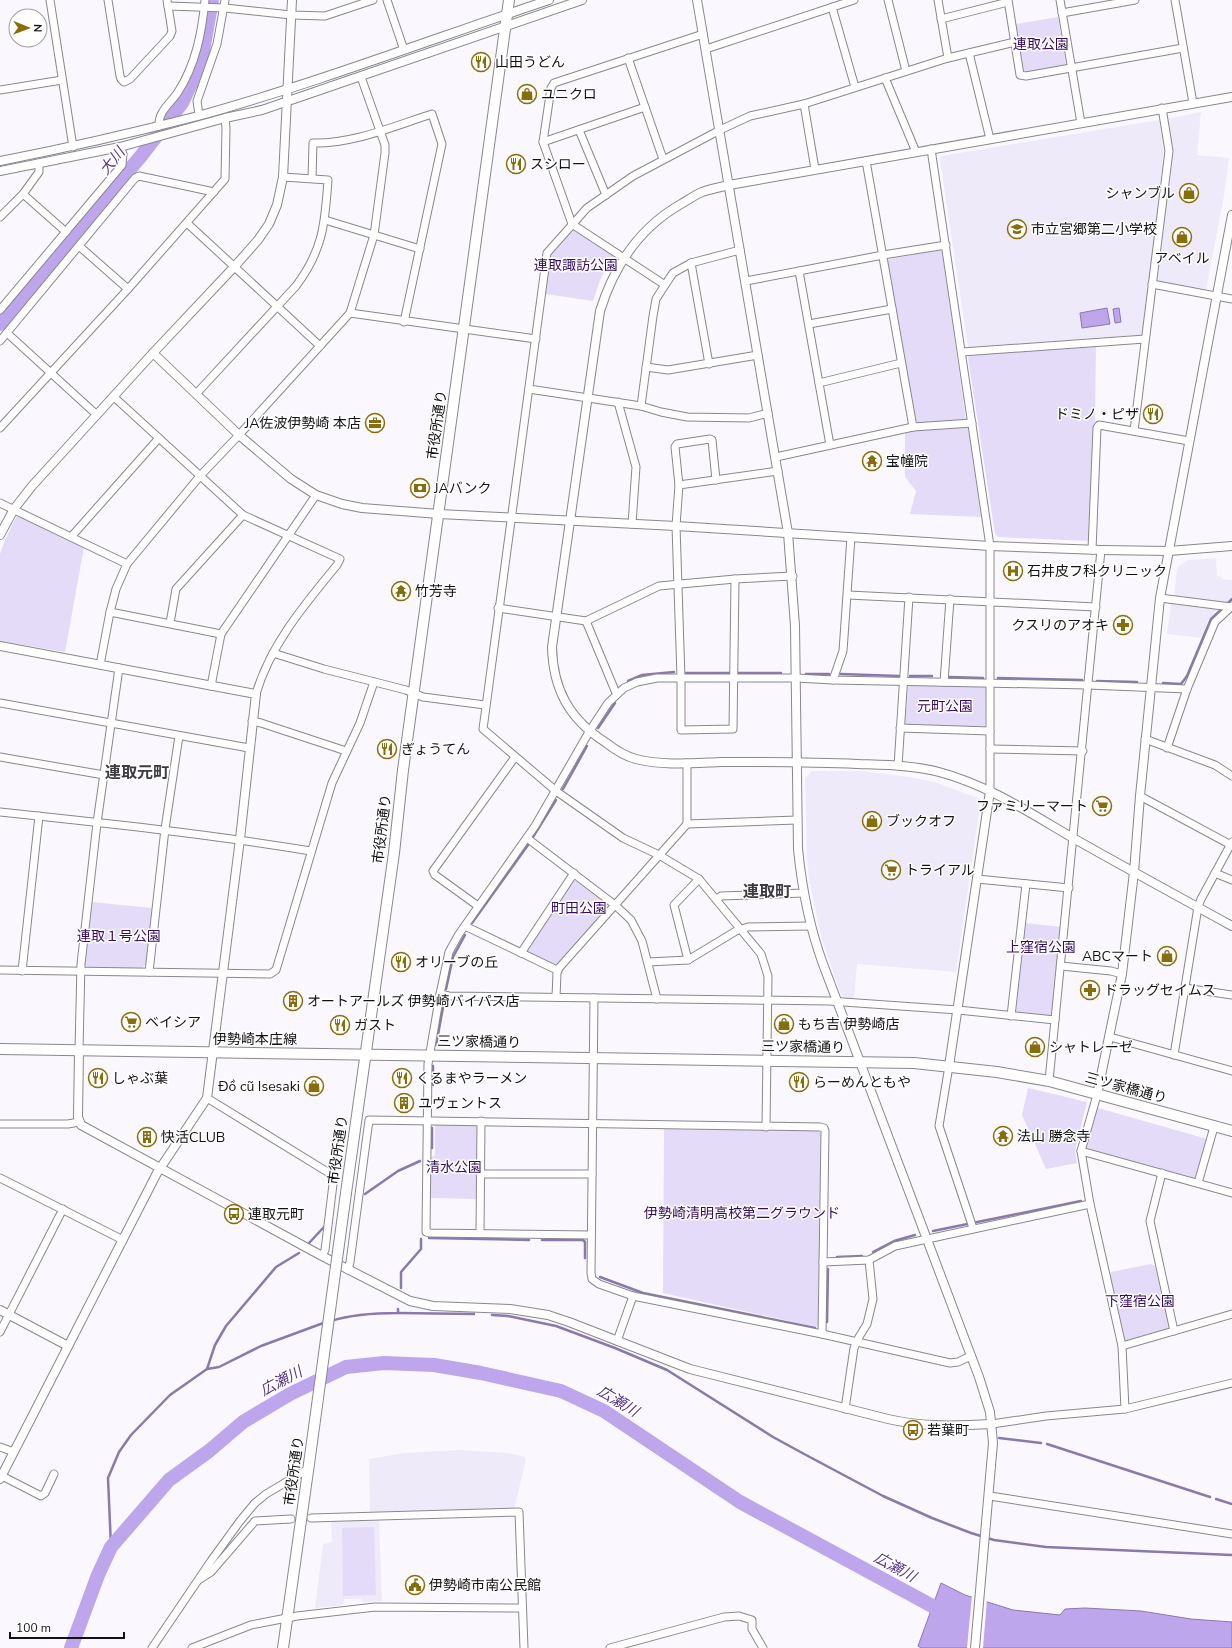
<svg xmlns="http://www.w3.org/2000/svg" width="1232" height="1648" font-family="'Nunito Sans','Noto Sans JP',sans-serif">
<style>
.built{fill:#eeeaf9}
.green{fill:#e4dbf8}
.water{fill:#bea6ec;stroke:#8a79ab}
.pier{fill:#faf8fe}
.lines{fill:none;stroke-linecap:round;stroke-linejoin:round}
.stream{stroke:#8a79ab;stroke-width:2.5}
.river{stroke:#bea6ec;stroke-width:14}
.minor-casing{stroke:#89878e;stroke-width:9}
.tertiary-casing{stroke:#89878e;stroke-width:10}
.primary-casing{stroke:#89878e;stroke-width:12}
.minor{stroke:#fff;stroke-width:7}
.tertiary{stroke:#fff;stroke-width:8}
.primary{stroke:#fff;stroke-width:10}
.primary-bridge-casing{stroke:#89878e;stroke-width:12;stroke-linecap:butt}
.primary-bridge{stroke:#fff;stroke-width:10}
.labels{text-anchor:middle;dominant-baseline:central;stroke-width:3;stroke-linejoin:round;paint-order:stroke}
.park-label{font-size:14px;fill:#350c5f;stroke:#fff}
.poi-label{font-size:14px;fill:#121113;stroke:#fff;text-anchor:start}
.street-label{font-size:14px;fill:#121113;stroke:#fff}
.water-label{font-size:15px;font-style:italic;fill:#583688;stroke:#fff}
.quarter-label{font-size:16px;font-weight:bold;fill:#3c3a40;stroke:#fff}
</style>
<rect width="100%" height="100%" fill="#faf8fe"/>
<g class="built">
<path d="M1201 112 1197 155 1229 158 1224 196 1206 290 1157 282 1173 150 1167 119Z"/>
<path d="M1159 120 1164 152 1143 332 1140 335 968 347 940 160 941 156Z"/>
<path d="M1216 558 1217 576 1222 577V579L1232 580V597L1225 603 1174 597 1177 568 1188 560Z"/>
<path d="M1171 604 1217 609 1208 620 1202 638 1167 634Z"/>
<path d="M812 771H862L909 777 934 782 981 799 956 972 857 964 854 999 842 997 822 940 809 879 807 856 805 778Z"/>
<path d="M460 1450 508 1453 525 1457 526 1459 514 1510 370 1514 369 1459 404 1453Z"/>
<path d="M379 1518 382 1601 363 1602 361 1599H345L342 1605 315 1608 323 1544 332 1542 331 1520Z"/>
</g>
<g class="green">
<path d="M1058 17 1066 64 1065 66 1027 73 1023 70 1016 24Z"/>
<path d="M573 229 614 255 600 280 593 301 545 294 551 253Z"/>
<path d="M939 250 942 251 966 420 964 421 918 423 915 421 887 262 889 259Z"/>
<path d="M1096 345 1095 420 1089 541 998 537 995 534 968 358 970 355Z"/>
<path d="M965 426 968 427 981 517 910 514 916 491 905 477V432L915 430Z"/>
<path d="M20 516 84 547 65 652 0 641V554L5 540 16 517Z"/>
<path d="M911 685 984 687 986 689 985 726 983 727 907 725 905 722 908 687Z"/>
<path d="M572 880 576 881 608 903V907L557 964H553L528 953 527 949Z"/>
<path d="M92 902 152 908 146 964 142 968H87L85 965Z"/>
<path d="M1025 923 1061 927 1052 1013 1049 1016 1019 1014 1016 1010Z"/>
<path d="M1028 1088 1087 1102 1075 1151 1077 1163 1046 1169 1022 1115Z"/>
<path d="M1098 1108 1207 1139 1195 1179 1086 1150 1084 1147 1096 1109Z"/>
<path d="M435 1125H474L477 1127 476 1199 430 1198V1158L435 1155Z"/>
<path d="M664 1129 819 1131 821 1134 818 1325 816 1327 663 1293Z"/>
<path d="M1151 1264 1155 1266 1169 1326 1167 1331 1127 1342 1124 1340 1110 1277 1111 1272Z"/>
<path d="M374 1527 376 1595 343 1596 342 1528Z"/>
</g>
<g class="water">
<path d="M1107 308 1110 324 1082 328 1080 313Z"/>
<path d="M1119 308 1121 322 1115 323 1113 309Z"/>
<path d="M941 1583 965 1595 1013 1610 1060 1615 1065 1609 1085 1608 1141 1611 1191 1619 1232 1622V1648H921L918 1646Z"/>
</g>
<path class="pier" d="M972 1595 987 1599 983 1648H967Z"/>
<g class="lines">
<g class="stream">
<path d="M1227 604 1232 599"/>
<path d="M686 673H731"/>
<path d="M738 673H781"/>
<path d="M806 674H829"/>
<path d="M841 674 899 676"/>
<path d="M910 676H932"/>
<path d="M949 677 983 678"/>
<path d="M998 678 1082 680"/>
<path d="M628 681 642 675 674 672"/>
<path d="M1097 681 1137 682"/>
<path d="M1163 683 1181 684 1187 676 1211 619 1223 608"/>
<path d="M598 728 615 703"/>
<path d="M563 789 587 746"/>
<path d="M472 923 528 845 556 800"/>
<path d="M446 989 453 957 465 935"/>
<path d="M436 1045 444 1002"/>
<path d="M433 1085V1066"/>
<path d="M432 1148V1128"/>
<path d="M365 1194 398 1171 420 1161"/>
<path d="M933 1231 1081 1201"/>
<path d="M429 1238 529 1240"/>
<path d="M542 1240H583L585 1242V1258"/>
<path d="M309 1243 324 1227"/>
<path d="M873 1252 894 1241 915 1235"/>
<path d="M837 1257 862 1256"/>
<path d="M600 1277 643 1293 815 1328"/>
<path d="M401 1288V1272L421 1249V1239"/>
<path d="M398 1313 474 1314"/>
<path d="M492 1315 508 1316 556 1326 615 1348 667 1370 773 1437 806 1455 883 1496 932 1518 971 1533 994 1540 1046 1547 1232 1555"/>
<path d="M331 1321C353 1314 375 1313 398 1313V1309"/>
<path d="M827 1322 828 1269"/>
<path d="M207 1369 219 1367 261 1346 326 1322"/>
<path d="M999 1438 1041 1443"/>
<path d="M1047 1444 1210 1497"/>
<path d="M1216 1499 1232 1504"/>
<path d="M111 1547 108 1478 119 1452 131 1435 170 1395 207 1369 215 1345 226 1326 276 1267 299 1253"/>
</g>
<g class="river">
<path d="M0 324 141 156 182 103 201 62 212 0"/>
<path d="M71 1648 98 1575 111 1547 169 1480 209 1451 243 1422 290 1394 346 1367 384 1363 434 1365 481 1373 561 1391 604 1411 740 1502 949 1615"/>
</g>
<defs>
<g id="minor">
<path d="M50 0 73 147"/>
<path d="M108 0 120 76 121 79 124 82 130 79 170 36 172 31 167 0"/>
<path d="M387 0 404 50"/>
<path d="M888 0 906 71"/>
<path d="M938 0 948 58"/>
<path d="M1008 0 1020 75 1026 76 1183 48"/>
<path d="M1060 0 1081 123"/>
<path d="M1175 0 1193 103"/>
<path d="M168 6 225 8 291 15 325 16 373 0"/>
<path d="M832 7 855 87"/>
<path d="M1062 13 1135 0"/>
<path d="M941 19 1008 2"/>
<path d="M706 49 854 0"/>
<path d="M969 53 990 139"/>
<path d="M628 58 663 159"/>
<path d="M885 78 916 152"/>
<path d="M0 90 62 80"/>
<path d="M804 104 815 169"/>
<path d="M199 115 197 101 217 44 225 0"/>
<path d="M159 126C158 111 171 103 178 92 196 64 202 32 205 0"/>
<path d="M579 130 606 195"/>
<path d="M543 142 645 107"/>
<path d="M931 149 990 546V791"/>
<path d="M866 161 913 427"/>
<path d="M312 178 313 143C353 144 394 126 432 114L442 144 404 322"/>
<path d="M23 194 66 232"/>
<path d="M0 217 23 194 39 172V164"/>
<path d="M325 220 420 249"/>
<path d="M187 223 320 346"/>
<path d="M79 246 128 289"/>
<path d="M691 263 709 364"/>
<path d="M799 271 830 445"/>
<path d="M746 281 883 255 946 245"/>
<path d="M1152 284 1232 299"/>
<path d="M665 285 572 224 543 142 551 88 554 83 703 34"/>
<path d="M0 310 122 165 123 154 120 147"/>
<path d="M350 313 536 339"/>
<path d="M809 324 892 309"/>
<path d="M7 333 97 415"/>
<path d="M0 341 135 178 139 176 214 192"/>
<path d="M962 352 1145 339"/>
<path d="M646 367 668 370 758 355"/>
<path d="M819 383 901 363"/>
<path d="M529 389 641 406 661 412 687 417 749 418 768 413"/>
<path d="M196 394 296 286C323 250 325 224 328 180L283 177"/>
<path d="M114 397 243 515 340 559 337 565C305 604 270 645 256 694"/>
<path d="M618 402 636 467 632 524"/>
<path d="M641 406 653 316 656 299 665 285 673 273 691 263 740 250"/>
<path d="M0 428 128 289 225 179 226 128 225 118"/>
<path d="M1134 431 1169 151 1162 108"/>
<path d="M776 457 913 427 972 423"/>
<path d="M716 480 712 440 710 439 677 444 675 447 679 485 676 526 681 678V730L733 729 735 579"/>
<path d="M679 485 778 471"/>
<path d="M0 503 127 564"/>
<path d="M71 537 159 438"/>
<path d="M1092 550 1097 428 1099 425 1189 441"/>
<path d="M848 595 1096 607"/>
<path d="M1160 598 1231 607"/>
<path d="M498 608 586 621 659 586 735 579 793 576"/>
<path d="M110 612 221 634"/>
<path d="M586 621 616 693"/>
<path d="M170 623 176 589 243 515"/>
<path d="M273 653 324 669 406 690 423 697 485 705"/>
<path d="M100 665 110 612 116 589 127 564 200 476 239 435 350 313 374 235 385 153V145L361 77"/>
<path d="M833 680 843 651 851 537"/>
<path d="M944 682 950 599"/>
<path d="M211 686 221 634 316 495"/>
<path d="M0 703 249 748"/>
<path d="M252 721 261 723 346 751"/>
<path d="M900 728 990 731"/>
<path d="M1145 739 1215 765 1232 776"/>
<path d="M1167 748 1187 689 1215 622 1232 606"/>
<path d="M990 749 1083 751"/>
<path d="M0 757 104 775"/>
<path d="M898 766 909 597"/>
<path d="M1140 796 1231 845"/>
<path d="M0 812C104 823 208 834 311 851"/>
<path d="M687 824 797 820"/>
<path d="M527 838 615 905 631 920 642 941 657 999"/>
<path d="M1215 873 1232 880"/>
<path d="M977 879 1069 888"/>
<path d="M717 899 721 896 804 893"/>
<path d="M478 906 435 875 433 871 515 757"/>
<path d="M465 926 557 970"/>
<path d="M521 953 574 873"/>
<path d="M688 960 674 905 699 879"/>
<path d="M648 962 688 960 736 931 748 927 810 926"/>
<path d="M1061 966 1111 971 1122 974"/>
<path d="M0 970 270 974 276 970 332 783 360 723 374 682"/>
<path d="M22 971 39 816"/>
<path d="M149 972 165 829 179 736"/>
<path d="M1185 988 1232 995"/>
<path d="M440 994 449 996 829 1001 958 1010 1055 1020"/>
<path d="M556 997 557 973 559 968 687 824V763"/>
<path d="M594 998 591 1273 592 1279 599 1284 633 1296 822 1334 950 1363 958 1362 971 1356"/>
<path d="M1011 1016 1026 884"/>
<path d="M1110 1037 1232 1071"/>
<path d="M79 1050 81 964 97 823 119 668"/>
<path d="M1174 1055 1198 907 1201 899 1232 842"/>
<path d="M949 1066 939 1126 973 1228"/>
<path d="M1049 1081 1101 550"/>
<path d="M1097 1095 1081 1151 1090 1204 1122 1346 1125 1409"/>
<path d="M207 1098 334 1176 325 1250 322 1256"/>
<path d="M0 1124H68L79 1122"/>
<path d="M766 1127 768 976 761 954 699 879 659 855 623 838 556 791 483 729 547 253 587 208 633 176 720 130 750 116 804 104 948 58 1015 42"/>
<path d="M1081 1151 1232 1193"/>
<path d="M1162 1173 1150 1221 1174 1331"/>
<path d="M480 1174H592"/>
<path d="M0 1178 123 1240"/>
<path d="M1198 1183 1214 1127"/>
<path d="M480 1233 481 1121"/>
<path d="M591 1235 430 1233 426 1232 428 1064 440 994 449 952 459 934 535 826 589 732 608 703 624 688 637 682 657 678H796L833 680 1088 685 1187 689"/>
<path d="M823 1262 869 1260 895 1246 1090 1204"/>
<path d="M348 1270 350 1262 369 1120 820 1127 824 1128 825 1131 822 1334"/>
<path d="M0 1332 63 1209"/>
<path d="M617 1341 633 1296"/>
<path d="M1122 1346 1232 1314"/>
<path d="M845 1409 854 1348 859 1337 867 1324 873 1299 869 1260"/>
<path d="M992 1424 1046 1416 1125 1409 1232 1383"/>
<path d="M0 1447 14 1452"/>
<path d="M2 1476 41 1496 45 1493 54 1474"/>
<path d="M990 1496 1232 1534"/>
<path d="M311 1518 519 1512 524 1648"/>
<path d="M200 1579 211 1572 255 1521 291 1519"/>
<path d="M152 1648 211 1561 240 1521 255 1503 266 1494 308 1469"/>
<path d="M192 1648 251 1625 297 1616 375 1607 522 1608"/>
<path d="M610 1648 724 1617 739 1616 752 1620V1629L763 1648"/>
</g>
<g id="tertiary">
<path d="M697 0 788 533 795 626 798 849C802 889 809 926 823 964L979 1377 990 1412 993 1443 975 1648"/>
<path d="M1232 97 729 185C720 187 711 189 702 192 695 195 688 200 681 204 639 228 614 266 600 311L552 647C553 689 569 719 605 742 614 749 624 756 636 759 663 766 694 763 722 762 767 762 812 762 857 764 884 765 913 765 939 772 988 785 1030 813 1073 838 1126 868 1179 897 1232 926"/>
<path d="M0 161C67 148 132 133 198 116 317 83 432 39 549 0"/>
<path d="M0 171 120 147 225 118 262 110 582 0"/>
<path d="M153 353 239 435 291 479 316 495 342 504 362 508 439 514 676 526 990 546 1101 550 1169 551 1232 546"/>
<path d="M0 535 14 509 32 486 153 353 235 266 258 240 269 224 277 205 283 177 292 0"/>
<path d="M0 646 256 694 240 839 207 1098 157 1173 0 1479"/>
<path d="M79 1050 78 1117 81 1125 322 1256 410 1301 433 1306 510 1309 548 1315 569 1322 690 1369 888 1419C922 1427 957 1426 992 1424"/>
<path d="M949 1066 990 791"/>
<path d="M1097 1095 1122 974 1134 872 1140 796 1160 598 1232 215"/>
<path d="M0 1310 68 1346"/>
</g>
<g id="primary">
<path d="M0 1049 914 1063 997 1072 1049 1081 1232 1131"/>
<path d="M346 1193 394 853 403 770 509 0"/>
<path d="M283 1648 309 1464"/>
</g>
</defs>
<use href="#minor" class="minor-casing"/>
<use href="#tertiary" class="tertiary-casing"/>
<use href="#primary" class="primary-casing"/>
<use href="#minor" class="minor"/>
<use href="#tertiary" class="tertiary"/>
<use href="#primary" class="primary"/>
<defs>
<path id="primary-bridge" d="M309 1464 346 1193"/>
</defs>
<use href="#primary-bridge" class="primary-bridge-casing"/>
<use href="#primary-bridge" class="primary-bridge"/>
</g>
<defs>
<symbol id="restaurant-ring" viewBox="-11 -11 22 22"><circle r="9.5" fill="#fff" stroke="#896d0c" stroke-width="1.5"/><path d="M-5-6h1v4h1v-4h1v4h1v-4h1v5L-1.5 .5V6h-2V.5L-5-1ZM5-6V6H3V1.5H1.5Q1.5-4 5-6Z" fill="#896d0c"/></symbol>
<symbol id="shop-ring" viewBox="-11 -11 22 22"><circle r="9.5" fill="#fff" stroke="#896d0c" stroke-width="1.5"/><path d="M-5-2.5h2.3a2.7 3.5 0 0 1 5.4 0H5L5.5 6h-11ZM-1.5-2.5h3a1.5 2.3 0 0 0-3 0Z" fill="#896d0c"/></symbol>
<symbol id="school-ring" viewBox="-11 -11 22 22"><circle r="9.5" fill="#fff" stroke="#896d0c" stroke-width="1.5"/><path d="M0-5L7-2L0 1L-7-2ZM-4 1L0 2.5L4 1V4Q0 6-4 4Z" fill="#896d0c"/></symbol>
<symbol id="office-ring" viewBox="-11 -11 22 22"><circle r="9.5" fill="#fff" stroke="#896d0c" stroke-width="1.5"/><path d="M-6-3h4V-5.5h4V-3h4V5H-6ZM-1-4.5V-3h2v-1.5ZM-6 0V1H6V0Z" fill="#896d0c"/></symbol>
<symbol id="temple-ring" viewBox="-11 -11 22 22"><circle r="9.5" fill="#fff" stroke="#896d0c" stroke-width="1.5"/><path d="M0-6L5-2H3V0L6.5 2.5H4V6H1.5V3h-3V6H-4V2.5H-6.5L-3 0V-2H-5Z" fill="#896d0c"/></symbol>
<symbol id="bank-ring" viewBox="-11 -11 22 22"><circle r="9.5" fill="#fff" stroke="#896d0c" stroke-width="1.5"/><path d="M-6-4H6V4H-6ZM0-2.3a2.3 2.3 0 1 0 0 4.6a2.3 2.3 0 1 0 0-4.6Z" fill="#896d0c"/></symbol>
<symbol id="hospital-ring" viewBox="-11 -11 22 22"><circle r="9.5" fill="#fff" stroke="#896d0c" stroke-width="1.5"/><path d="M-5-5h3v3.5h4V-5h3V5h-3V1.5h-4V5h-3Z" fill="#896d0c"/></symbol>
<symbol id="pharmacy-ring" viewBox="-11 -11 22 22"><circle r="9.5" fill="#fff" stroke="#896d0c" stroke-width="1.5"/><path d="M-2-6h4v4h4v4h-4v4h-4v-4h-4v-4h4Z" fill="#896d0c"/></symbol>
<symbol id="supermarket-ring" viewBox="-11 -11 22 22"><circle r="9.5" fill="#fff" stroke="#896d0c" stroke-width="1.5"/><path d="M-6-5.5h2.5l.6 2H6L4.5 2H-2.5L-4.4-4H-6ZM-1.5 3.2a1.3 1.3 0 1 0 .1 0ZM3 3.2a1.3 1.3 0 1 0 .1 0Z" fill="#896d0c"/></symbol>
<symbol id="building-ring" viewBox="-11 -11 22 22"><circle r="9.5" fill="#fff" stroke="#896d0c" stroke-width="1.5"/><path d="M-4-6H4V6H1V3H-1V6H-4ZM-2.5-4.3h1.7v1.8h-1.7ZM.8-4.3h1.7v1.8H.8ZM-2.5-1h1.7V.8h-1.7ZM.8-1h1.7V.8H.8Z" fill="#896d0c"/></symbol>
<symbol id="bus-ring" viewBox="-11 -11 22 22"><circle r="9.5" fill="#fff" stroke="#896d0c" stroke-width="1.5"/><path d="M-5-6H5V4H4V6H2V4H-2V6H-4V4H-5ZM-3.5-4V0h7V-4ZM-3.5 1.2v1.5H-2V1.2ZM2 1.2v1.5H3.5V1.2Z" fill="#896d0c"/></symbol>
<symbol id="civic-ring" viewBox="-11 -11 22 22"><circle r="9.5" fill="#fff" stroke="#896d0c" stroke-width="1.5"/><path d="M-.6-6.5H3V-4.5H.6V-3L4-1V1h2V6H-6V1h2V-1L-.6-3ZM-1.2 2.5V6h2.4V2.5Z" fill="#896d0c"/></symbol>
</defs>
<g fill-rule="evenodd">
<use href="#restaurant-ring" x="470" y="51" width="22" height="22"/>
<use href="#shop-ring" x="516" y="83" width="22" height="22"/>
<use href="#restaurant-ring" x="505" y="153" width="22" height="22"/>
<use href="#shop-ring" x="1178" y="182" width="22" height="22"/>
<use href="#school-ring" x="1006" y="218" width="22" height="22"/>
<use href="#shop-ring" x="1171" y="226" width="22" height="22"/>
<use href="#restaurant-ring" x="1142" y="403" width="22" height="22"/>
<use href="#office-ring" x="364" y="412" width="22" height="22"/>
<use href="#temple-ring" x="861" y="450" width="22" height="22"/>
<use href="#bank-ring" x="409" y="477" width="22" height="22"/>
<use href="#hospital-ring" x="1002" y="560" width="22" height="22"/>
<use href="#temple-ring" x="390" y="580" width="22" height="22"/>
<use href="#pharmacy-ring" x="1112" y="614" width="22" height="22"/>
<use href="#restaurant-ring" x="376" y="738" width="22" height="22"/>
<use href="#supermarket-ring" x="1091" y="795" width="22" height="22"/>
<use href="#shop-ring" x="861" y="810" width="22" height="22"/>
<use href="#supermarket-ring" x="880" y="859" width="22" height="22"/>
<use href="#shop-ring" x="1156" y="945" width="22" height="22"/>
<use href="#restaurant-ring" x="390" y="951" width="22" height="22"/>
<use href="#pharmacy-ring" x="1079" y="979" width="22" height="22"/>
<use href="#building-ring" x="282" y="990" width="22" height="22"/>
<use href="#supermarket-ring" x="120" y="1011" width="22" height="22"/>
<use href="#shop-ring" x="773" y="1013" width="22" height="22"/>
<use href="#restaurant-ring" x="329" y="1014" width="22" height="22"/>
<use href="#shop-ring" x="1024" y="1036" width="22" height="22"/>
<use href="#restaurant-ring" x="87" y="1067" width="22" height="22"/>
<use href="#restaurant-ring" x="391" y="1067" width="22" height="22"/>
<use href="#restaurant-ring" x="788" y="1071" width="22" height="22"/>
<use href="#shop-ring" x="303" y="1075" width="22" height="22"/>
<use href="#building-ring" x="393" y="1092" width="22" height="22"/>
<use href="#temple-ring" x="992" y="1125" width="22" height="22"/>
<use href="#building-ring" x="136" y="1126" width="22" height="22"/>
<use href="#bus-ring" x="223" y="1203" width="22" height="22"/>
<use href="#bus-ring" x="902" y="1419" width="22" height="22"/>
<use href="#civic-ring" x="404" y="1574" width="22" height="22"/>
</g>
<g class="labels">
<g class="park-label">
<text x="1041" y="44">連取公園</text>
<text x="576" y="265">連取諏訪公園</text>
<text x="945" y="706">元町公園</text>
<text x="579" y="908">町田公園</text>
<text x="119" y="936">連取１号公園</text>
<text x="1041" y="947">上窪宿公園</text>
<text x="454" y="1167">清水公園</text>
<text x="742" y="1213">伊勢崎清明高校第二グラウンド</text>
<text x="1140" y="1301">下窪宿公園</text>
</g>
<g class="poi-label">
<text x="495" y="62">山田うどん</text>
<text x="541" y="94">ユニクロ</text>
<text x="530" y="164">スシロー</text>
<text x="1175" y="193" text-anchor="end">シャンブル</text>
<text x="1031" y="229">市立宮郷第二小学校</text>
<text x="1182" y="258" text-anchor="middle">アベイル</text>
<text x="1139" y="414" text-anchor="end">ドミノ・ピザ</text>
<text x="361" y="423" text-anchor="end">JA佐波伊勢崎 本店</text>
<text x="886" y="461">宝幢院</text>
<text x="434" y="488">JAバンク</text>
<text x="1027" y="571">石井皮フ科クリニック</text>
<text x="415" y="591">竹芳寺</text>
<text x="1109" y="625" text-anchor="end">クスリのアオキ</text>
<text x="401" y="749">ぎょうてん</text>
<text x="1088" y="806" text-anchor="end">ファミリーマート</text>
<text x="886" y="821">ブックオフ</text>
<text x="905" y="870">トライアル</text>
<text x="1153" y="956" text-anchor="end">ABCマート</text>
<text x="415" y="962">オリーブの丘</text>
<text x="1104" y="990">ドラッグセイムス</text>
<text x="307" y="1001">オートアールズ 伊勢崎バイパス店</text>
<text x="145" y="1022">ベイシア</text>
<text x="798" y="1024">もち吉 伊勢崎店</text>
<text x="354" y="1025">ガスト</text>
<text x="1049" y="1047">シャトレーゼ</text>
<text x="112" y="1078">しゃぶ葉</text>
<text x="416" y="1078">くるまやラーメン</text>
<text x="813" y="1082">らーめんともや</text>
<text x="300" y="1086" text-anchor="end">Đồ cũ Isesaki</text>
<text x="418" y="1103">ユヴェントス</text>
<text x="1017" y="1136">法山 勝念寺</text>
<text x="161" y="1137">快活CLUB</text>
<text x="248" y="1214">連取元町</text>
<text x="927" y="1430">若葉町</text>
<text x="429" y="1585">伊勢崎市南公民館</text>
</g>
<g class="street-label">
<text transform="translate(437 425) rotate(-82)">市役所通り</text>
<text transform="translate(382 829) rotate(-83)">市役所通り</text>
<text x="255" y="1039">伊勢崎本庄線</text>
<text transform="translate(479 1042) rotate(1)">三ツ家橋通り</text>
<text transform="translate(803 1047) rotate(1)">三ツ家橋通り</text>
<text transform="translate(1126 1088) rotate(15)">三ツ家橋通り</text>
<text transform="translate(338 1150) rotate(-82)">市役所通り</text>
<text transform="translate(294 1471) rotate(-82)">市役所通り</text>
</g>
<g class="water-label">
<text transform="translate(112 161) rotate(-51)">大川</text>
<text transform="translate(281 1381) rotate(-28)">広瀬川</text>
<text transform="translate(618 1401) rotate(31)">広瀬川</text>
<text transform="translate(895 1567) rotate(29)">広瀬川</text>
</g>
<g class="quarter-label">
<text x="137" y="773">連取元町</text>
<text x="767" y="892">連取町</text>
</g>
</g>
<g transform="translate(28 28) rotate(91)"><circle r="19" fill="#ffffff" stroke="#a0a0a1"/>
<path d="M0-3L7 15L0 10L-7 15Z" fill="#896d0c"/>
<text y="-6" font-size="11" font-weight="bold" text-anchor="middle" fill="#121113">N</text>
</g>
<path d="M10 1632v6h114v-6" fill="none" stroke="#121113" stroke-width="2"/>
<text x="16" y="1632" font-size="12" fill="#121113" stroke="#ffffff" stroke-width="3" paint-order="stroke">100 m</text>
</svg>
